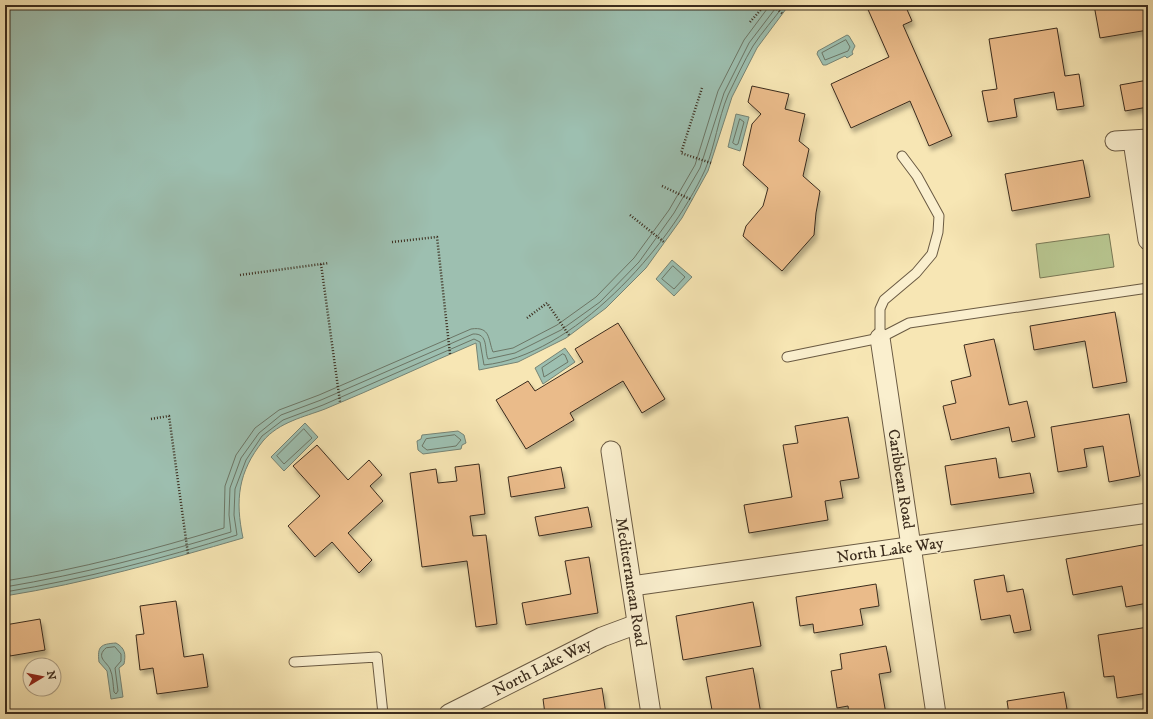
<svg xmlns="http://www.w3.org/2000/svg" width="1153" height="719" font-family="'IM FELL DW Pica',serif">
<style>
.green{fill:#b8c690;stroke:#7a7956}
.water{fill:#9dbfb0;stroke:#768475}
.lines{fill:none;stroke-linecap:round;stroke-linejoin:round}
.shore{stroke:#6c7666;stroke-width:1}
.building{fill:#eabb8a;stroke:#3b2c1d;filter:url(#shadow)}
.lane-casing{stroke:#6a5a43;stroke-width:11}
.street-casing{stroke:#6a5a43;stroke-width:21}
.path{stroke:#3b2c1d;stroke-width:2.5;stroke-dasharray:1 2;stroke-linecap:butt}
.lane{stroke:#faefce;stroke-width:9}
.street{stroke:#faefce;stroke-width:19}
.labels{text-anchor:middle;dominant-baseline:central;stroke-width:3;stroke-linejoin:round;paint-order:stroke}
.street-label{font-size:16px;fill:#3b2c1d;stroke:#faefce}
</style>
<defs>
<filter id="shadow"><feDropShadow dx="2.5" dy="4.5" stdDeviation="2" flood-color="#0004"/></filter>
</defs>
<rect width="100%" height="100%" fill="#f7e6b4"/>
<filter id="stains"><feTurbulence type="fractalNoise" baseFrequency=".005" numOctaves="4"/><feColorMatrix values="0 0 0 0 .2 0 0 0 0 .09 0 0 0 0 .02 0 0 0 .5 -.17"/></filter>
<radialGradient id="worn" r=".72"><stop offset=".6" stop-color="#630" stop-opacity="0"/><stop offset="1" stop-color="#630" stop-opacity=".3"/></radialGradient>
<path class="green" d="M1109 234 1114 267 1040 278 1036 244Z"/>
<g class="water">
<path d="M5 5H789L757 48 732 97 708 171 682 218 646 268 606 308 566 338 518 362 479 370 476 343C426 364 376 388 325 409 304 417 279 422 263 441 238 472 235 500 243 538 164 561 86 583 5 596Z"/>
<path d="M847 35 849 36 855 46 852 52 853 54 847 58 845 56 826 65H823L817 54 818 51Z"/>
<path d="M736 114 749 117 740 151 728 147Z"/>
<path d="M672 260 692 277 674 296 656 279Z"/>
<path d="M565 348 575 362 543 384 535 368Z"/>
<path d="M305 423 318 437 284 471 271 457Z"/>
<path d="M458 431 464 435 466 443 462 445 461 449 423 454 418 450 417 441 421 439 422 435Z"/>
<path d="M116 643C125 648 126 654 124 664L119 668 123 697 111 699 107 671 99 662C97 646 101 644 116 643Z"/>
</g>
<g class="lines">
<g class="shore">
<path d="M846 40 850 47 848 51 825 60 822 53Z"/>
<path d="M740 119 744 122 738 144 736 145 733 143Z"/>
<path d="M673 266 685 277 674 289 662 279Z"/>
<path d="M563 354 565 355 568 362 544 377 542 368Z"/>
<path d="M304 429 312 438 284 464 277 456Z"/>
<path d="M455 435 461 440 456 446 427 450 422 446 426 439Z"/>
<path d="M5 581C80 569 152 550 224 528L225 486 236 455 255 428 279 410 319 395 471 329C491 326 488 340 493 352L513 348 557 325 596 297 634 258 669 210 695 165 718 91 744 40 770 5"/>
<path d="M5 587C82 574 157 555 231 532L229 515 230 488 241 458 259 433 281 415 321 400 473 334C489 333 484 350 488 359L515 353 561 330 600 302 639 262 674 213 700 168 724 93 749 43 778 5"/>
<path d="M5 592C84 579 161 559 237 535L234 515 235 489 246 460 262 436 283 420 323 405 474 339 480 342 484 365C573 356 669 248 705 170 715 146 718 119 728 95 736 79 744 61 753 46 762 32 774 19 784 5"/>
<path d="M115 647 121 654V661L115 668 118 691 116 694 114 692C113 685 113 675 110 669 107 662 95 657 106 648Z"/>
</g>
</g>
<g class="building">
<path d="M866 5H905L912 21 903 25 952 136 929 146 910 101 851 128 831 84 889 57Z"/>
<path d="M1094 5H1148V30L1100 38Z"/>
<path d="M1057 28 1065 76 1079 74 1084 106 1057 110 1054 92 1014 99 1017 117 988 122 982 91 997 89 989 39Z"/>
<path d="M1148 80V107L1125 111 1120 85Z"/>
<path d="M752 86 789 94 785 109 805 114 799 141 809 149 803 176 820 191 816 213 814 235 782 271 743 236 746 226 763 206 768 188 743 165 752 124 761 114 748 102Z"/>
<path d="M1083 160 1090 197 1012 211 1005 174Z"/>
<path d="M1115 312 1127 382 1093 388 1085 341 1034 350 1030 326Z"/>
<path d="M618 323 665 399 642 413 623 381 570 413 574 420 526 449 496 400 528 381 535 391 583 362 575 349Z"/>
<path d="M994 339 1009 405 1027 401 1035 437 1012 442 1009 427 951 440 943 406 956 403 951 381 971 376 964 345Z"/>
<path d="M1129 414 1140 476 1109 482 1103 446 1084 449 1087 467 1058 472 1051 427Z"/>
<path d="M848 417 859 478 840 481 843 498 825 501 828 520 749 533 744 505 792 497 783 445 798 443 795 426Z"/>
<path d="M317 445 348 480 369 460 382 475 370 486 383 501 348 533 372 560 359 573 332 542 315 557 288 526 320 496 293 466Z"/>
<path d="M996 458 999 478 1030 473 1034 493 951 505 945 466Z"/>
<path d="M479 464 485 514 470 516 473 536 486 535 497 624 476 627 467 561 422 567 410 473 436 469 438 483 457 481 455 467Z"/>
<path d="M561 467 565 488 511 497 508 477Z"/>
<path d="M588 507 592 527 539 536 535 517Z"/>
<path d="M1148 544V603L1126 607 1122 586 1073 595 1066 559Z"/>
<path d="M589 557 598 613 526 625 522 603 571 594 565 561Z"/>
<path d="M1004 575 1007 592 1023 589 1031 630 1014 633 1010 615 981 620 974 580Z"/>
<path d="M876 584 879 606 860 609 863 625 814 633 813 624 800 626 796 597Z"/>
<path d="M176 601 184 657 203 654 208 687 157 694 153 668 140 670 136 635 144 634 140 606Z"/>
<path d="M753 602 761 646 683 660 676 616Z"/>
<path d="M40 619 45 650 10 656 5 625Z"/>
<path d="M1148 627V647H1144L1148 673V693L1117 698 1114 676 1104 677 1098 635Z"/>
<path d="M886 646 891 672 879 674 886 714H849L848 706 837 708 831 671 842 669 840 654Z"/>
<path d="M753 668 761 714H691L712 710 706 677Z"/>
<path d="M602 688 606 714H545L543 699Z"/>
<path d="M1064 692 1067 709 1046 713V714H1009L1007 701Z"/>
<path d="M1148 711V714H1129Z"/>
</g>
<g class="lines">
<defs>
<g id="lane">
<path d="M880 338V309L884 300 916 273 932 254 938 232 939 216 917 176 902 156"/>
<path d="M787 357 880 338 909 323 1148 288"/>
<path d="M294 662 377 657 383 714"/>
</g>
<g id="street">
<path d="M1115 141 1148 139"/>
<path d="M1133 141 1148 240"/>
<path d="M880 338 936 714"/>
<path d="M611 451 651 714"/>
<path d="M632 586 1148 513"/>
<path d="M449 714 602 637 637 624"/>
</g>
</defs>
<use href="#lane" class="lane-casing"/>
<use href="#street" class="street-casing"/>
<g class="path">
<path d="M772 5 783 14"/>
<path d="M750 22 765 5"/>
<path d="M702 88 681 153 711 163"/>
<path d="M662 186 692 200"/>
<path d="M630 215 664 242"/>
<path d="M392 242 437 237 450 354"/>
<path d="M321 264 340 402"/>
<path d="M240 275 329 263"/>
<path d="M527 318 547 303 569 335"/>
<path d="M151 419 169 416 188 554"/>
</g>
<use href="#lane" class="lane"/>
<use href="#street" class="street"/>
</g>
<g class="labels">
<g class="street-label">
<text transform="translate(901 479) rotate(81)">Caribbean Road</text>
<text transform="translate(890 550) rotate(-8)">North Lake Way</text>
<text transform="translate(631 582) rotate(81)">Mediterranean Road</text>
<text transform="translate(542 667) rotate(-27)">North Lake Way</text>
</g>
</g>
<rect width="1153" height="719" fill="none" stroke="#f7e6b4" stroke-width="20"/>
<rect x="6" y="6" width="1141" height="707" fill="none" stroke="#3b2c1d" stroke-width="2"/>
<rect x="10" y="10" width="1133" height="699" fill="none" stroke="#3b2c1d"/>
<g transform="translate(42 677) rotate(80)"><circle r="19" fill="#faefce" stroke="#aea187"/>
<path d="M0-3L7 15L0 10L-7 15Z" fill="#8f2418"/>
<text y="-6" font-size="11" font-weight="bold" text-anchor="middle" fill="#3b2c1d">N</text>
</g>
<rect width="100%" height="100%" filter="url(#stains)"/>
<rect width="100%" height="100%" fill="url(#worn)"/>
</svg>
